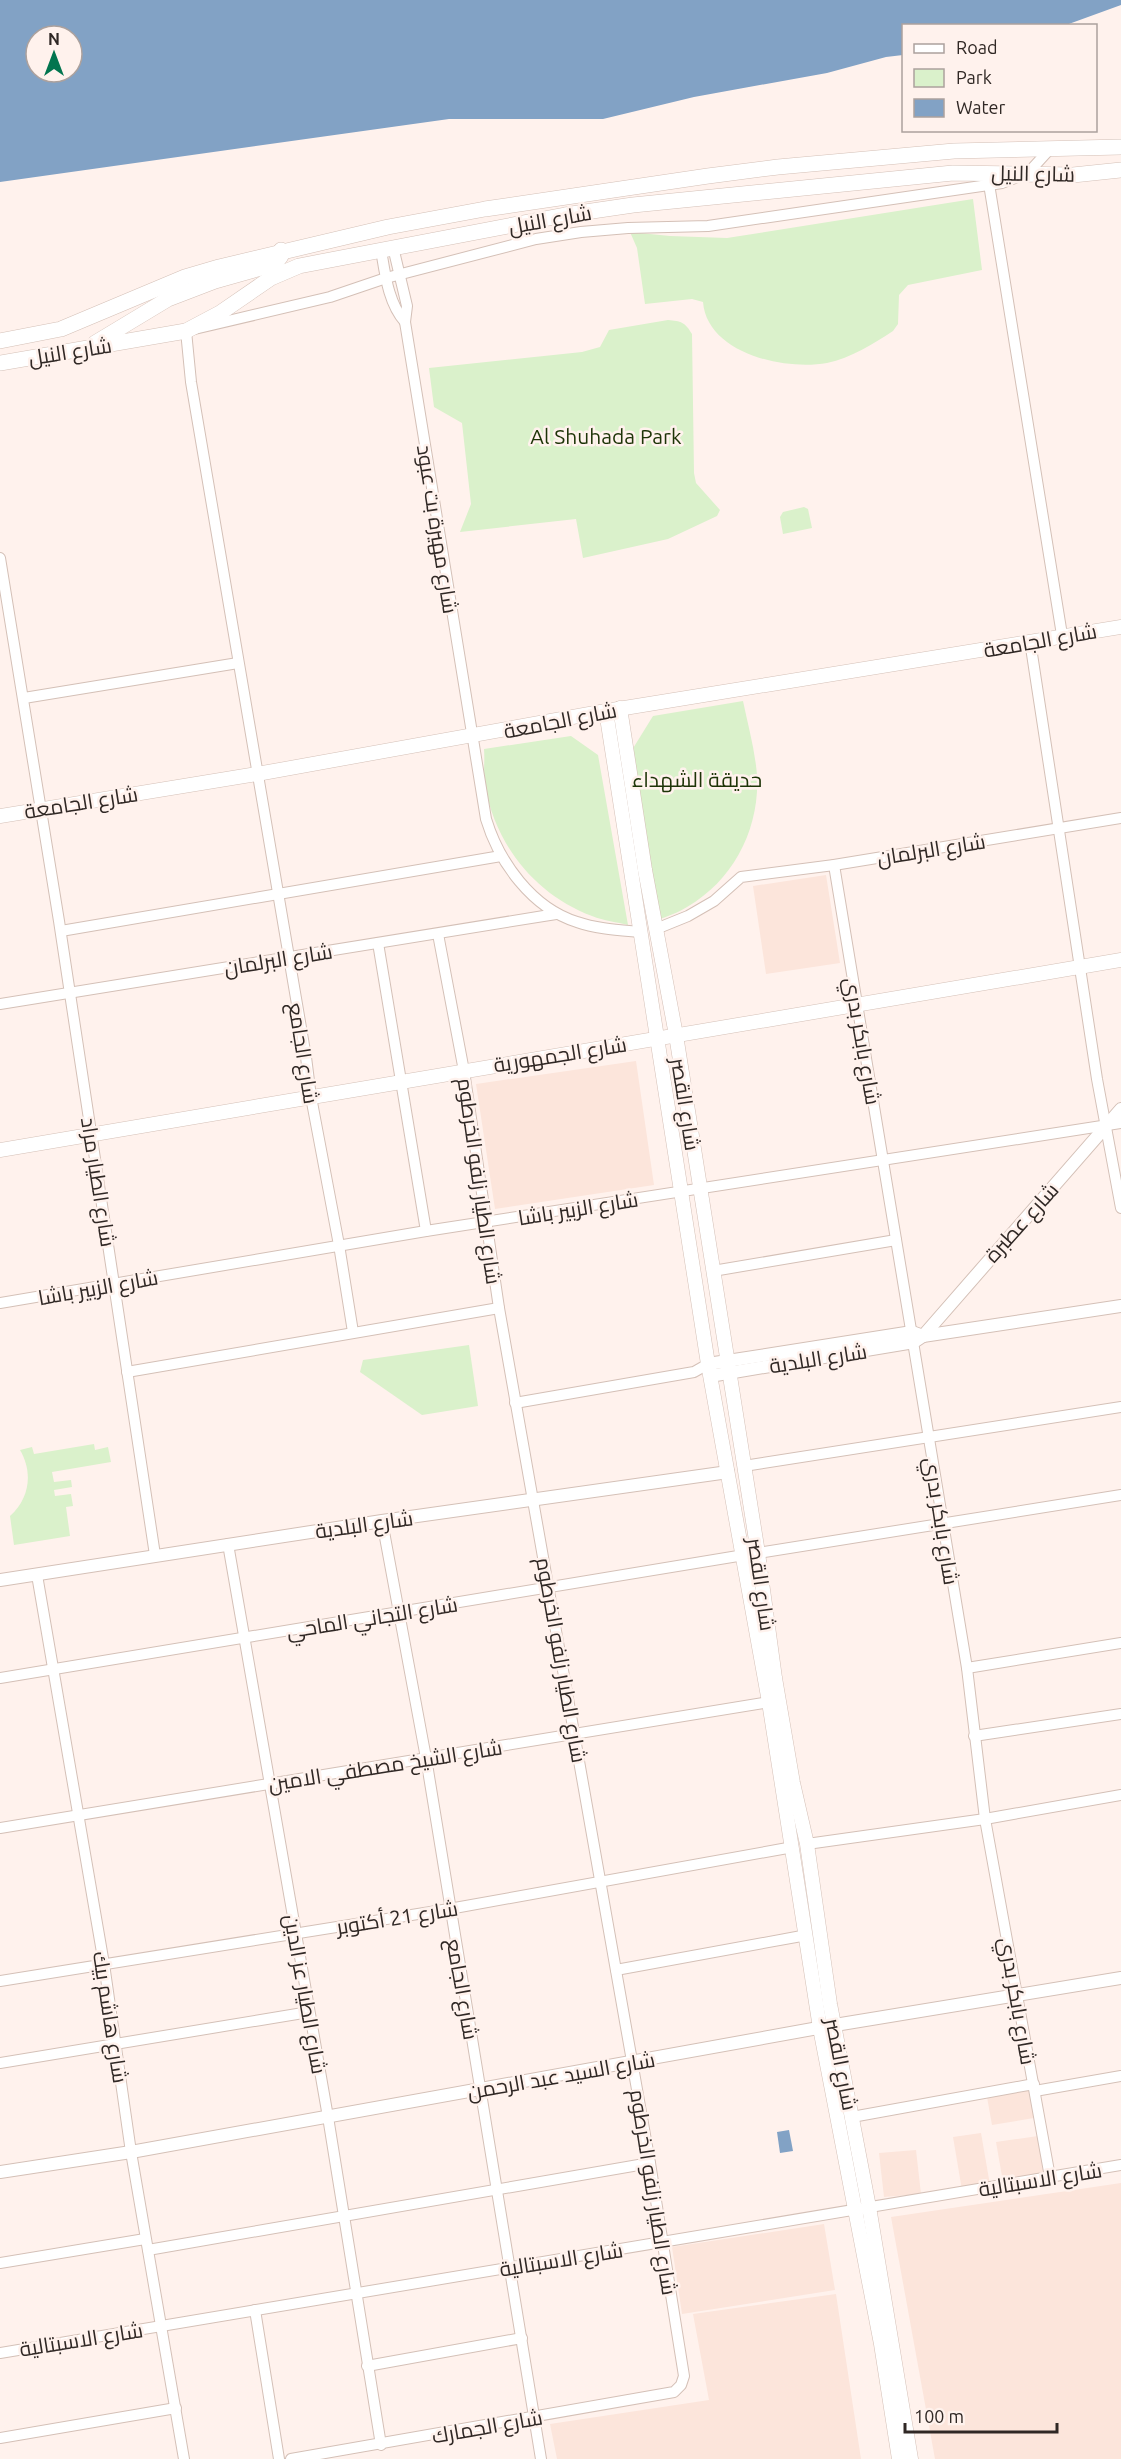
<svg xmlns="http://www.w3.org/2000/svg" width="1121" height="2459" font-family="Ubuntu,Cairo,sans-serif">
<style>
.built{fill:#fce5db}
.green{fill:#daf1cb}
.water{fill:#82a2c5;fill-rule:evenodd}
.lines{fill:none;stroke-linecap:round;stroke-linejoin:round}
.minor-casing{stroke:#d4c0b7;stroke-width:12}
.tertiary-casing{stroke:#d4c0b7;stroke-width:14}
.secondary-casing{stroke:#d4c0b7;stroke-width:15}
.primary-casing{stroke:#d4c0b7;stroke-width:16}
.minor{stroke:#fff;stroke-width:10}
.tertiary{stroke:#fff;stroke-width:12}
.secondary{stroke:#fff;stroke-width:14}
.primary{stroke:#fff;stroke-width:15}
.labels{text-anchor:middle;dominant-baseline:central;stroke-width:5;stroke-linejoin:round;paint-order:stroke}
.street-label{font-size:21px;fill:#302825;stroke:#fff2ed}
.park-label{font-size:21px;fill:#1d3407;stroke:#fff2ed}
</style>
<rect width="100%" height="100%" fill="#fff2ed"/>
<g class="built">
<path d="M826 875 840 963 766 974 753 886Z"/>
<path d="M636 1061 654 1185 495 1209 476 1084Z"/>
<path d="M1029 2090 1034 2118 992 2125 987 2097Z"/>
<path d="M981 2133 990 2185 962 2190 953 2137Z"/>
<path d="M1038 2136 1044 2176 1003 2182 996 2142Z"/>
<path d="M916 2150 921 2194 884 2197 879 2153Z"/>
<path d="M1121 2183V2459H935L891 2217Z"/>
<path d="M824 2224 835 2290 682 2314 672 2247Z"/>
<path d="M836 2294 861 2459H557L550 2424 709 2400 693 2314Z"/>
</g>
<g class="green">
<path d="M973 199 982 270 908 285 899 295 898 324 893 331C873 344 851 358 827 363 784 371 707 353 703 302L692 299 645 304 637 248 630 232 670 236 727 238Z"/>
<path d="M668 320C681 321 685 322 692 334L694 473 696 483 720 510 717 516 668 539 583 558 576 519 460 532 471 504 462 423 434 407 429 368 582 352 600 347 609 330Z"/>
<path d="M804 507 808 509 812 528 783 534 780 517 783 512Z"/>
<path d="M743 701C748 725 755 750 757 775 760 828 734 880 687 907 678 913 667 916 658 920L632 750 653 716Z"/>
<path d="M571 736 598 755 628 925C617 922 604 921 592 916 536 895 496 846 485 786 483 774 485 761 484 749Z"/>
<path d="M469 1345 478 1406 422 1415 360 1372 363 1360Z"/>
<path d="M94 1444 95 1450 108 1447 111 1462 52 1472 54 1482 71 1480 72 1487 54 1490 55 1496 71 1494 73 1506 66 1507 70 1536 14 1545 10 1516C30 1498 33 1472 20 1450L32 1447 34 1454Z"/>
</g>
<g class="water">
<path d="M0 0H1121V5L1066 25 904 26 903 55 886 57 827 73 694 97 603 119H449L0 182ZM36 36H72V72H36Z"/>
<path d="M789 2130 793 2151 780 2153 777 2132Z"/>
</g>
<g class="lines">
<defs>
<g id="minor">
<path d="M989 184 1062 635"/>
<path d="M393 247 407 306 405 322 486 819C499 862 532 908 577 922 597 929 619 930 641 932"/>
<path d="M381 250C385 273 388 303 405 322"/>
<path d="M0 558 59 921 155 1555"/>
<path d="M1030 641 1097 1079 1121 1208"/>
<path d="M24 698 238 663"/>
<path d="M834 865 967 1668 985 1819 1050 2177"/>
<path d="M656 929 688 916 714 901 741 877 834 865 1121 818"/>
<path d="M61 931 501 856"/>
<path d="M378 943 426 1231"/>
<path d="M0 1004 556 914"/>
<path d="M713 1271 896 1240"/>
<path d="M0 1303 426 1231 1121 1123"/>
<path d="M353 1332 339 1245 311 1097 306 1057 191 382 186 331 330 297 386 278 536 239 581 232 628 228 708 226 1002 183 1028 173 1049 150"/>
<path d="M127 1372 499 1308"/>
<path d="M515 1403 694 1372 708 1364"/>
<path d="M744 1466 1121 1407"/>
<path d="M382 1521 426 1758 541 2459"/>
<path d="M228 1544 328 2117 381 2445"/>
<path d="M758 1553 1121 1495"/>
<path d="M37 1575 104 1964 131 2152 184 2459"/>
<path d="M967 1668 1121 1643"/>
<path d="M0 1678 744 1555"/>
<path d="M974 1736 1121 1714"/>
<path d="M0 1828 769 1702"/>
<path d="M807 1844 985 1819 1121 1795"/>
<path d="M616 1970 807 1935"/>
<path d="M0 1981 449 1909 793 1847"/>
<path d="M0 2063 309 2012"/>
<path d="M1035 2091 1121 2076"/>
<path d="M852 2117 1034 2084"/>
<path d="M148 2250 650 2163"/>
<path d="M0 2263 145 2239"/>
<path d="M255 2310 279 2459"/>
<path d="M0 2353 1121 2165"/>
<path d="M367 2366 522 2338"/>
<path d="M0 2438 176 2408"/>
<path d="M291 2459 674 2392 681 2385 684 2376 650 2163 499 1308 464 1071 438 934"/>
</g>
<g id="tertiary">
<path d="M923 1336 1121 1109"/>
<path d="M708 1364 912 1332 923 1336"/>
<path d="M710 1376 914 1342 923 1336 1121 1306"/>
<path d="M0 1580 382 1521 728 1472"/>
<path d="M0 2172 131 2152 835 2025 1121 1978"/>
</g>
<g id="secondary">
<path d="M620 708 645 870 676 1035 758 1553 775 1678 793 1783 807 1844 830 2004 869 2207 911 2459"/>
<path d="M606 711 708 1364 769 1702 820 2028 881 2344 899 2459"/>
<path d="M0 816 257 774 606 711 1121 627"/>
<path d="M0 1150 1121 960"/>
</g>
<g id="primary">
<path d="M0 341 61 329 185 277 219 267 388 227 485 209 708 176 778 167 954 151 1121 147"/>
<path d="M95 343 168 299 215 281 275 264 281 256V250"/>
<path d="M0 363 186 331 220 313 271 278 299 266 565 215 633 205 953 173 1073 175 1121 170"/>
</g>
</defs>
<use href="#minor" class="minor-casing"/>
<use href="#tertiary" class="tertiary-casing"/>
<use href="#secondary" class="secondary-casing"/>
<use href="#primary" class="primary-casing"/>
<use href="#minor" class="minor"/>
<use href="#tertiary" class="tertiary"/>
<use href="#secondary" class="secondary"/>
<use href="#primary" class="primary"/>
</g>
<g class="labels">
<g class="street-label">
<text transform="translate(1033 173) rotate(1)">شارع النيل</text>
<text transform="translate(550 219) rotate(-10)">شارع النيل</text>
<text transform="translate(70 351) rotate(-9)">شارع النيل</text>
<text transform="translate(438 529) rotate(81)">شارع مهيرة بت عبود</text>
<text transform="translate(1040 640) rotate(-10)">شارع الجامعة</text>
<text transform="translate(560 720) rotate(-11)">شارع الجامعة</text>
<text transform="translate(81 802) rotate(-9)">شارع الجامعة</text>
<text transform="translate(931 849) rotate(-9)">شارع البرلمان</text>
<text transform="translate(278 959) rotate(-9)">شارع البرلمان</text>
<text transform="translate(863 1041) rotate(80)">شارع بابكر بدري</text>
<text transform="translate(304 1053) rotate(81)">شارع الجامع</text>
<text transform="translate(560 1054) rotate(-9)">شارع الجمهورية</text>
<text transform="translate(686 1104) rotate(81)">شارع القصر</text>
<text transform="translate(480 1181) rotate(82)">شارع الطيار زلفو الخرطوم</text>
<text transform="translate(99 1182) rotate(81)">شارع الطيار مراد</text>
<text transform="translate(578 1208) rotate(-9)">شارع الزبير باشا</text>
<text transform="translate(1021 1222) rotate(-48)">شارع عطبرة</text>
<text transform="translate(98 1287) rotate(-10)">شارع الزبير باشا</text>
<text transform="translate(818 1358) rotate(-9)">شارع البلدية</text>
<text transform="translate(942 1521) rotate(81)">شارع بابكر بدري</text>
<text transform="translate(364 1524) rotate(-8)">شارع البلدية</text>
<text transform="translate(762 1584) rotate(82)">شارع القصر</text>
<text transform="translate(372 1617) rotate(-9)">شارع التجاني الماحي</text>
<text transform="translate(562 1660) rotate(80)">شارع الطيار زلفو الخرطوم</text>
<text transform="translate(385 1765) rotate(-9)">شارع الشيخ مصطفي الامين</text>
<text transform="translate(397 1917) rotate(-9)">شارع 21 أكتوبر</text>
<text transform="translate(463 1989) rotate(80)">شارع الجامع</text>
<text transform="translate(306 1994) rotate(80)">شارع الطيار عز الدين</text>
<text transform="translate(1018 2001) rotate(80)">شارع بابكر بدري</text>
<text transform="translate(111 2017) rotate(81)">شارع هاشم بيك</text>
<text transform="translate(842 2064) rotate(79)">شارع القصر</text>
<text transform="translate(561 2075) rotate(-10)">شارع السيد عبد الرحمن</text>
<text transform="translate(1040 2179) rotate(-9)">شارع الاسبتالية</text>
<text transform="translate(654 2192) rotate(81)">شارع الطيار زلفو الخرطوم</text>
<text transform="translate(561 2259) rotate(-9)">شارع الاسبتالية</text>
<text transform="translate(81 2339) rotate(-9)">شارع الاسبتالية</text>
<text transform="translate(487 2426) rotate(-10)">شارع الجمارك</text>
</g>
<g class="park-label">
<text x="606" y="436">Al Shuhada Park</text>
<text x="697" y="779">حديقة الشهداء</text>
</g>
</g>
<rect x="902" y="24" width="195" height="108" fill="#fff2ed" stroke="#aca19d" stroke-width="1.5"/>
<rect x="914" y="44" width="30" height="9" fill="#ffffff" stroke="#aca19d" stroke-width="1.5"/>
<text x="956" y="54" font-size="18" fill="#302825">Road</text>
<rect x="914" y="69" width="30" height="18" fill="#daf1cb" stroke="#aca19d" stroke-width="1.5"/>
<text x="956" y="84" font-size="18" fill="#302825">Park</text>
<rect x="914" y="99" width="30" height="18" fill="#82a2c5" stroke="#aca19d" stroke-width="1.5"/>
<text x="956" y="114" font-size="18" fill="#302825">Water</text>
<g transform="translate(54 54)"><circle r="28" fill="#fff2ed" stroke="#aca19d" stroke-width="1.5"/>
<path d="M0-4.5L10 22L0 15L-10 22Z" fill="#02754f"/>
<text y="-9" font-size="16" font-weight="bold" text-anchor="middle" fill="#302825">N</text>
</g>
<path d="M905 2423v9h152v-9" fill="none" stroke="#302825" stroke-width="3"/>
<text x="914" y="2423" font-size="18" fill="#302825" stroke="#fff2ed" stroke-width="4.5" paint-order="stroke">100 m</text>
</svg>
